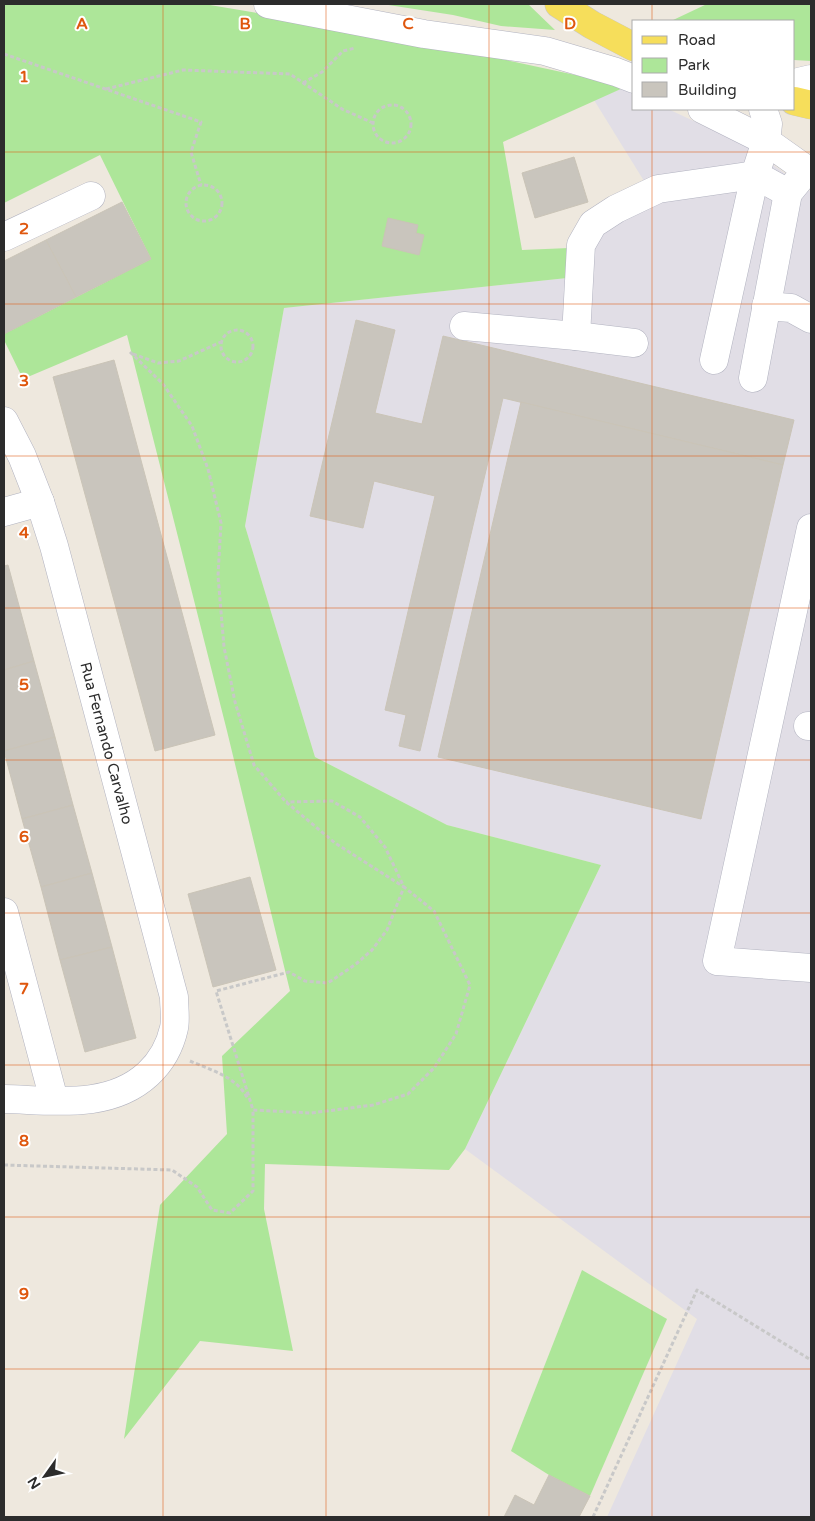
<svg xmlns="http://www.w3.org/2000/svg" width="815" height="1521" font-family="'Varela Round',sans-serif">
<style>
.industrial{fill:#e1dee6}
.green{fill:#ade699}
.building{fill:#c9c5bd;stroke:#cac4b7}
.lines{fill:none;stroke-linecap:round;stroke-linejoin:round}
.minor-casing{stroke:#b2b3c0;stroke-width:29}
.major-casing{stroke:#c8c8c8;stroke-width:29}
.path{stroke:#c8c8c8;stroke-width:3;stroke-dasharray:4 2.5;stroke-linecap:butt}
.minor{stroke:#fff;stroke-width:28}
.major{stroke:#f6de5b;stroke-width:28}
.grid{fill:none;stroke:#df570e;stroke-width:1;stroke-opacity:0.55}
.labels{text-anchor:middle;dominant-baseline:central;stroke-width:4;stroke-linejoin:round;paint-order:stroke}
.street-label{font-size:15px;fill:#2c2c2c;stroke:#fff}
.grid-label{font-size:16px;text-anchor:middle;font-weight:bold;fill:#df570e;stroke:#fff;stroke-width:4;stroke-linejoin:round;paint-order:stroke}
</style>
<rect width="100%" height="100%" fill="#eee8de"/>
<path class="industrial" d="M623 88 634 93V109H668L745 145 811 192V1517H607L697 1319 465 1149 601 865 447 825 315 757 245 526 284 308 567 278 644 181 594 100Z"/>
<g class="green">
<path d="M4 4H204L404 38 594 79 623 88 503 142 522 250 569 248 567 278 284 308 245 526 315 757 447 825 601 865 465 1149 449 1170 265 1164 264 1209 293 1351 200 1341 124 1439 160 1205 227 1134 222 1056 290 991 227 731 127 335 23 379 4 340V334L151 259 100 155 4 203Z"/>
<path d="M382 4H528L555 30 501 26 453 15Z"/>
<path d="M707 4H811V61L794 60V21H671Z"/>
<path d="M582 1270 667 1319 590 1496 549 1475 511 1451Z"/>
</g>
<g class="building">
<path d="M574 157 588 202 535 218 522 173Z"/>
<path d="M122 202 151 259 76 297 46 240Z"/>
<path d="M388 218 418 225 416 233 424 235 419 255 382 246Z"/>
<path d="M46 240 76 297 4 334V261Z"/>
<path d="M356 320 395 330 375 413 422 424 443 336 794 420 783 465 503 398 420 751 399 746 406 715 385 710 435 496 374 481 363 528 310 516Z"/>
<path d="M114 360 215 735 155 751 53 377Z"/>
<path d="M521 402 783 465 701 819 438 757Z"/>
<path d="M8 565 34 661 4 670V566Z"/>
<path d="M34 661 55 737 4 751V670Z"/>
<path d="M55 737 73 805 22 819 4 751Z"/>
<path d="M73 805 92 873 41 887 22 819Z"/>
<path d="M92 873 112 947 60 960 41 887Z"/>
<path d="M250 877 276 970 213 987 188 894Z"/>
<path d="M112 947 136 1038 85 1052 60 960Z"/>
<path d="M549 1475 590 1496 579 1517H504L515 1495 534 1505Z"/>
</g>
<g class="lines">
<defs>
<g id="minor">
<path d="M268 4 424 34 545 51 616 72 634 79"/>
<path d="M794 83 811 79"/>
<path d="M702 109 766 141 807 170 811 171"/>
<path d="M4 237 91 196"/>
<path d="M766 306 791 308 811 319"/>
<path d="M464 326 576 336 634 343"/>
<path d="M576 336 581 245 593 224 616 209 658 189 755 175 788 193"/>
<path d="M714 360 755 175 766 141 768 124 763 109"/>
<path d="M753 378 788 193 807 170 811 173"/>
<path id="s1" d="M4 421 22 456 40 502 54 546 174 997C174 1007 176 1019 174 1028 170 1046 161 1062 148 1074 109 1110 52 1100 4 1099"/>
<path d="M4 512 40 502"/>
<path d="M811 528 717 961 811 968"/>
<path d="M808 726H811"/>
<path d="M4 912 54 1100"/>
</g>
<g id="major">
<path d="M559 4 592 25 634 47"/>
<path d="M794 101 811 105"/>
</g>
</defs>
<use href="#minor" class="minor-casing"/>
<use href="#major" class="major-casing"/>
<g class="path">
<path d="M4 54 201 122 191 152 201 185"/>
<path d="M303 83 322 72 343 51 355 48"/>
<path d="M106 89 183 70 290 74 342 109 373 123"/>
<circle cx="392" cy="124" r="19"/>
<circle cx="204" cy="203" r="18"/>
<circle cx="237" cy="346" r="16"/>
<path d="M130 352 163 384 192 426 208 469 221 523 218 576 224 647 235 702 254 765 286 802 335 843 404 887 387 930 372 950 356 964 328 983 305 981 289 972 216 991 253 1110 311 1113 373 1105 408 1094 434 1068 456 1034 470 985 434 911 404 887 385 847 360 817 332 801 286 802"/>
<path d="M133 354 158 363 179 361 221 342"/>
<path d="M190 1061C211 1070 237 1077 248 1099"/>
<path d="M4 1165 172 1170 197 1187 212 1210 230 1213 253 1191V1109"/>
<path d="M593 1517 697 1290 811 1360"/>
</g>
<use href="#minor" class="minor"/>
<use href="#major" class="major"/>
</g>
<path class="grid" d="M163 4V1517M326 4V1517M489 4V1517M652 4V21M652 109V1517M4 152H811M4 304H811M4 456H811M4 608H811M4 760H811M4 913H811M4 1065H811M4 1217H811M4 1369H811"/>
<g class="labels">
<g class="street-label">
<text stroke="none"><textPath href="#s1" startOffset="339">Rua Fernando Carvalho</textPath></text>
</g>
</g>
<g class="grid-label">
<text x="82" y="29">A</text>
<text x="245" y="29">B</text>
<text x="408" y="29">C</text>
<text x="570" y="29">D</text>
<text x="24" y="82">1</text>
<text x="24" y="234">2</text>
<text x="24" y="386">3</text>
<text x="24" y="538">4</text>
<text x="24" y="690">5</text>
<text x="24" y="842">6</text>
<text x="24" y="994">7</text>
<text x="24" y="1146">8</text>
<text x="24" y="1299">9</text>
</g>
<rect width="815" height="1521" fill="none" stroke="#2c2c2c" stroke-width="10"/>
<rect x="632" y="20" width="162" height="90" fill="#ffffff" stroke="#ababab"/>
<rect x="642" y="36" width="25" height="8" fill="#f6de5b" stroke="#ababab"/>
<text x="678" y="45" font-size="15" fill="#2c2c2c">Road</text>
<rect x="642" y="58" width="25" height="15" fill="#ade699" stroke="#ababab"/>
<text x="678" y="70" font-size="15" fill="#2c2c2c">Park</text>
<rect x="642" y="82" width="25" height="15" fill="#c9c5bd" stroke="#ababab"/>
<text x="678" y="95" font-size="15" fill="#2c2c2c">Building</text>
<g transform="translate(45 1476) rotate(237)" stroke="#ffffff" stroke-width="4" paint-order="stroke">
<path d="M0-4L9 19L0 12L-9 19Z" fill="#2c2c2c"/>
<text y="-8" font-size="14" font-weight="bold" text-anchor="middle" fill="#2c2c2c">N</text>
</g>
</svg>
